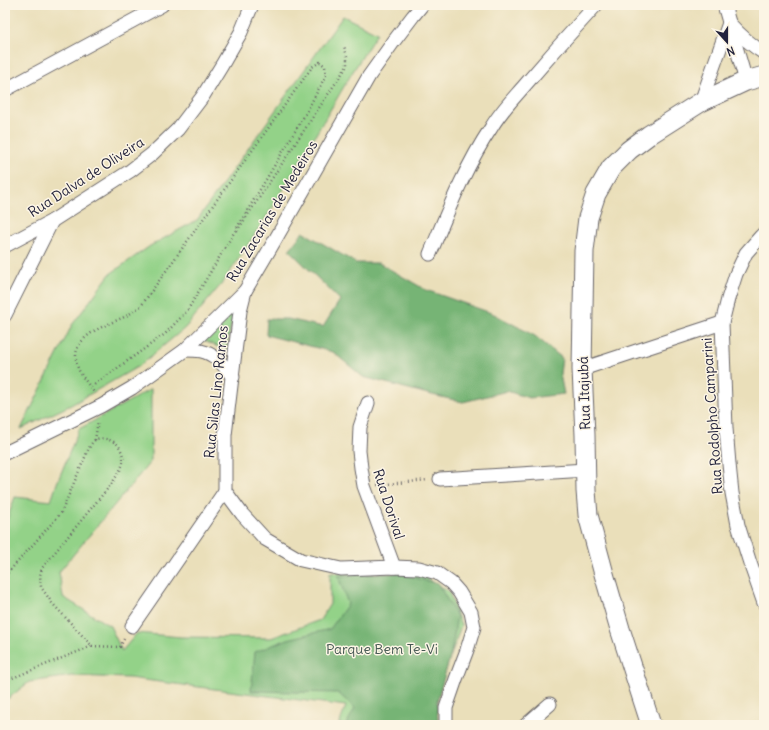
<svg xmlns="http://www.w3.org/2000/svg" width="769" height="730" font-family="Delius,sans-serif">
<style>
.green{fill:#93d288;stroke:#5a7a62}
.forest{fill:#76b474;stroke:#4c6b58}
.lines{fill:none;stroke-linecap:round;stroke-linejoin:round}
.street-casing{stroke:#686467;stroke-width:15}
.secondary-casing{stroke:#686467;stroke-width:21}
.path{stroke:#686467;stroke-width:2.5;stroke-dasharray:1 3;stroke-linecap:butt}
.street{stroke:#fff;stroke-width:13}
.secondary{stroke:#fff;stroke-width:19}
.labels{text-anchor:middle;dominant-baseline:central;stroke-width:3;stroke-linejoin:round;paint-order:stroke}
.street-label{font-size:14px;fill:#22223b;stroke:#fcf5e5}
.park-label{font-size:14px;fill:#445752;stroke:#fcf5e5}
</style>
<rect width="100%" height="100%" fill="#fcf5e5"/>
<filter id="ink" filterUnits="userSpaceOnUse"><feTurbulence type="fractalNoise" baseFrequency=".025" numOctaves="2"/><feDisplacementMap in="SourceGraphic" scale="8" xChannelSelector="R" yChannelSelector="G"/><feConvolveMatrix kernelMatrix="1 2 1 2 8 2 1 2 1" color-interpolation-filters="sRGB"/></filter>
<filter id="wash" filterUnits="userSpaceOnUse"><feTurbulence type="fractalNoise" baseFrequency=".012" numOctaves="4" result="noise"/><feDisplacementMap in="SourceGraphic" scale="16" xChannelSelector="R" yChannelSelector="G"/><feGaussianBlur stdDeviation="0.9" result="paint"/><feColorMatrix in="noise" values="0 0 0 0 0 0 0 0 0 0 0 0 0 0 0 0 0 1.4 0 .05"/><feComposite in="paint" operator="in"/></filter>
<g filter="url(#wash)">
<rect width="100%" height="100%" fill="#eadfba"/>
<g class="green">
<path d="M343 16 377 33 352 73 273 207 224 281 185 328 139 366 71 405 21 429 72 325 110 274 150 246 197 220Z"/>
<path d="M235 308 226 350 202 340Z"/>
<path d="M151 389V461L59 572 63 597 110 626 122 651 137 633 181 637 271 638 320 620 330 604V573L420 574 449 592 461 625 431 715 430 725H339L346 706 129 678 72 676 29 682 5 701V525L15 497 51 501 57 483 79 429Z"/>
</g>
<g class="forest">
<path d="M303 232 356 263H379L426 290 494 314 535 336 562 358 560 374 564 394 529 398 507 391 463 402 428 394 363 377 333 352 266 335 267 319H288L323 327 340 300 289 250Z"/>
<path d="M398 573 438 584 457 616 451 654 437 701 438 725H346L355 708 338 693 251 691 255 652 288 639 330 629 348 604 338 576Z"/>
</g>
</g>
<g filter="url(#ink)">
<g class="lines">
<defs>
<g id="street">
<path d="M724 5 746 81"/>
<path d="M5 90 162 5"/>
<path d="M701 102 729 23C740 35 749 44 764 53"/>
<path d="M764 233 761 236 746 253 736 274 728 299 722 323 726 428 729 464 732 493 738 525 750 563 764 603"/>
<path d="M5 246 52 221 130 171 152 154 178 129 203 96 222 65 241 32 252 5"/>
<path d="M430 254C448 211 465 167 491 128 500 112 513 99 525 85 548 58 572 31 596 5"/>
<path d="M245 291 240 311 225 435V491L242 514 265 539 301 560 341 569 394 567 419 568 437 573 451 583 459 592 471 612 474 627 467 650 456 679 446 708V725"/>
<path d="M5 315 52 221"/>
<path d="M185 350C190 350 196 350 201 351 216 354 224 366 233 377"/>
<path d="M582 369 722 323"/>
<path d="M368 403 360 427 359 451 361 468 364 486 394 567"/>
<path d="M5 453 101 406 132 388 185 350 245 291 271 247 369 76 394 41 413 16 422 5"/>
<path d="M440 479 586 470"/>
<path d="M132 626 225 491"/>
<path d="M526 725 550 704"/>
</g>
<path id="secondary" d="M651 725 620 629 604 574 588 515 586 491 585 435 582 369 584 251 588 218 596 194 611 168 629 150 649 135 701 102 746 81 764 76"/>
</defs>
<use href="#street" class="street-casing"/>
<use href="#secondary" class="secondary-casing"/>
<g class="path">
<path d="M237 231 347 66V56L344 46"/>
<path d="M91 387 165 334 187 311 306 113 326 75 325 66 320 62 312 67 141 306C135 310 129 315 122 318 102 327 67 338 78 368 81 376 90 386 95 394"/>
<path d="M95 440 98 421"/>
<path d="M377 485 428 480"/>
<path d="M5 576 61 513 89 448C90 446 92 442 95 440 100 436 113 440 118 445 121 449 124 457 123 462 122 469 116 476 113 482L42 568 40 575 41 587 52 603 92 646 5 681"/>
<path d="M92 646 120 647 125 637"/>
</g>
<use href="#street" class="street"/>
<use href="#secondary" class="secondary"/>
</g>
</g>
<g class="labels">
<g class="street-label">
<text transform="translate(86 177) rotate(-33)">Rua Dalva de Oliveira</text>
<text transform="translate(272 211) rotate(-59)">Rua Zacarias de Medeiros</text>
<text transform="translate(216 392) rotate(-84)">Rua Silas Lino Ramos</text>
<text transform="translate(584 393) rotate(-92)">Rua Itajubá</text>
<text transform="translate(712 416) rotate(-94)">Rua Rodolpho Camparini</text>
<text transform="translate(389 504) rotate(72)">Rua Dorival</text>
</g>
<g class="park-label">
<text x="382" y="649">Parque Bem Te-Vi</text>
</g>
</g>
<rect width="769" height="730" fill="none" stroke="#fcf5e5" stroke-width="20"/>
<g transform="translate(727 42) rotate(159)" stroke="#fcf5e5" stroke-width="3" paint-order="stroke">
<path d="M0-3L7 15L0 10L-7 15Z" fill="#22223b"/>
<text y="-6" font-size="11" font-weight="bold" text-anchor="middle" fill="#22223b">N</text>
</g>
</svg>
